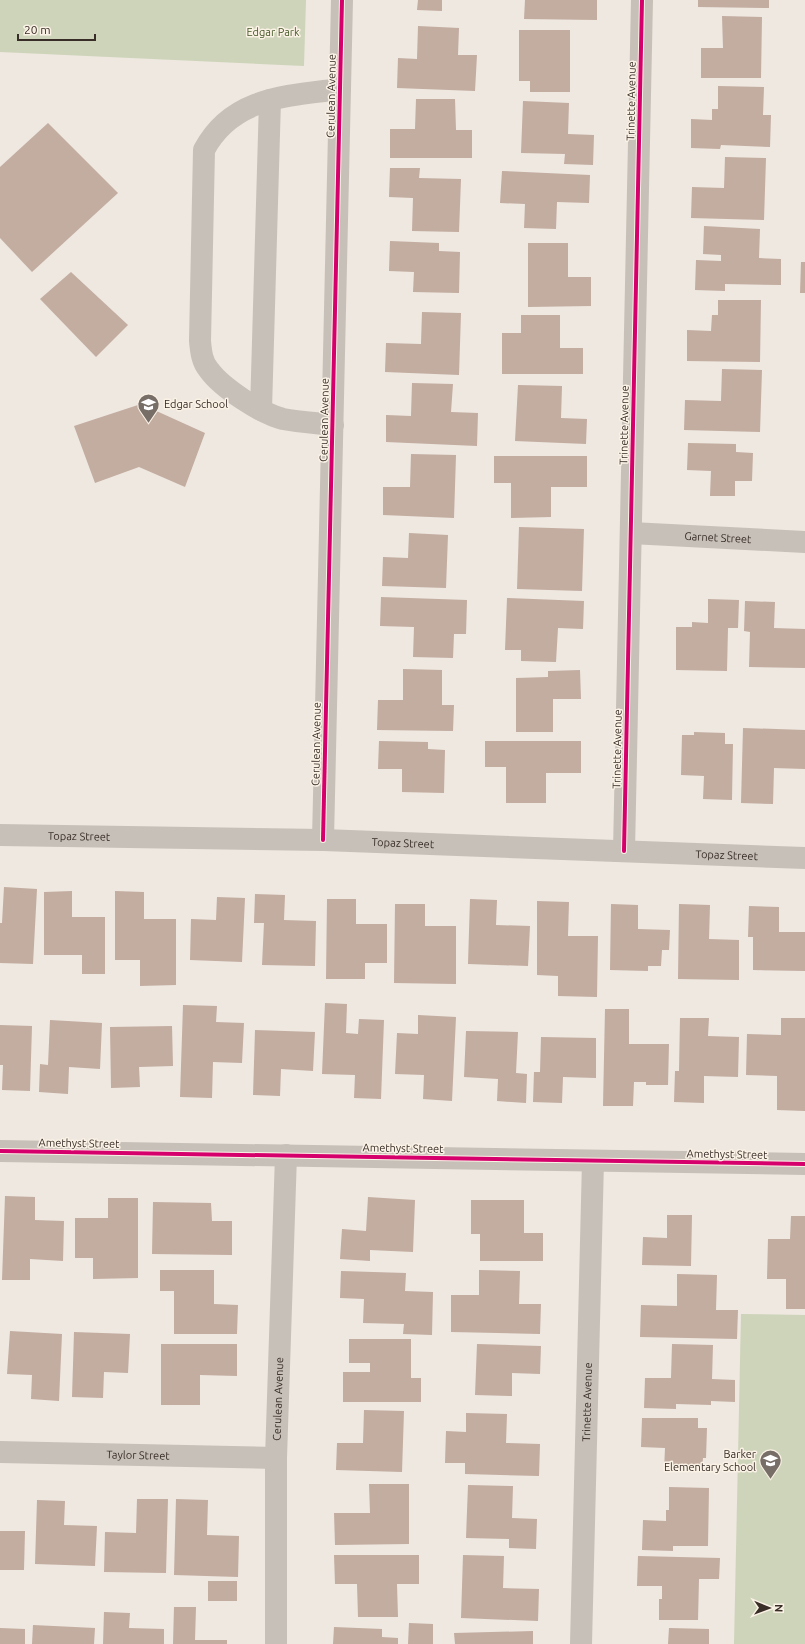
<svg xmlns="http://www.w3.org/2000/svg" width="805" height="1644" font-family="Ubuntu,sans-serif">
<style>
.green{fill:#ced4b9}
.building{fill:#c3aca0}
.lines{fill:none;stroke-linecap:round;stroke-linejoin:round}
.minor{stroke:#c7c0b9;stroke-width:22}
.cycleway-casing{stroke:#fbf2e6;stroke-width:6}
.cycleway{stroke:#d6006c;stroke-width:4}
.labels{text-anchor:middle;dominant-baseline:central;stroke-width:3;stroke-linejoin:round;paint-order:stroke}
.park-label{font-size:11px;fill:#445828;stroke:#fbf2e6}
.street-label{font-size:11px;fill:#382d27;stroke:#fbf2e6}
.poi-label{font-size:11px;fill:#382d27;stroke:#fbf2e6;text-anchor:start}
</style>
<rect width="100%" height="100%" fill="#eee8e0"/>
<g class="green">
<path d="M0 0H306L304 66 0 52Z"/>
<path d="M741 1314 805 1315V1644H734Z"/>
</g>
<g class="building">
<path d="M418 0H442V11L417 10Z"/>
<path d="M525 0H597V20L524 19Z"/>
<path d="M698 0H769V8L698 7Z"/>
<path d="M722 16 762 17 761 78H701V48H723Z"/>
<path d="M418 26 459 28 458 55H477L475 91 397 88 398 58 417 59Z"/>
<path d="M519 30H570V92H530V81H519Z"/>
<path d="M718 86 764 87 763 115H771L770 147 721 145 720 149 691 148V119L712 120V109H718Z"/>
<path d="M416 99H455L456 130H472V158H390V129H415Z"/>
<path d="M523 101 569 103 568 134 594 135 593 165 564 164 565 154 521 153Z"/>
<path d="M48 123 118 193 32 272 0 238V167Z"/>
<path d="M725 157 766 158 764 220 691 218 692 187 724 188Z"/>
<path d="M390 168H420L419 178 461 179 459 232 412 231 413 198 389 197Z"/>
<path d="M502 171 590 175 589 203 557 202 556 229 524 228 525 204 500 203Z"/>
<path d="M704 226 760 229 759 258 781 259V285L725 284V291L695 290 696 260 721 261V255L703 254Z"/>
<path d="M390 241 439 243V251L460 252 459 293 413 292 414 272 389 271Z"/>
<path d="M528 243H568V277H591V306L528 307Z"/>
<path d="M801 262H805V293H800Z"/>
<path d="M71 272 128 325 96 357 40 299Z"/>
<path d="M718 300H761L760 362 687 361V330L711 331 712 315H718Z"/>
<path d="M422 312 461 313 459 375 385 372 386 343 421 344Z"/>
<path d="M521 315H560V348H583V374H502V333H521Z"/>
<path d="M722 369 762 370 760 432 684 430 685 400 721 401Z"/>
<path d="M412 383 453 384 451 412 478 413 477 446 386 442V415L411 416Z"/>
<path d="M518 385 562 386 561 418 587 419 586 444 515 441Z"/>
<path d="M141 404 205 433 185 487 139 467 95 483 74 426Z"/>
<path d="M688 443 736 444V452L753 453 752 481H735V496H710L711 471 687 470Z"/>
<path d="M411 454 456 455 454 518 383 515V487H410Z"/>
<path d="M494 456H587V487H551V517L511 518V483H494Z"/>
<path d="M519 527 584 529 582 591 517 589Z"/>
<path d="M409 533 448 535 446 588 382 586 383 557 408 558Z"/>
<path d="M381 597 467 600 466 634H454L453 658 413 657 414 627 380 626Z"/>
<path d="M507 598 584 601 583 629 558 628 556 662 521 661V650H505Z"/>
<path d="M708 599 739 600 738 628H728L727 671 676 670V627H692V622L708 623Z"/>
<path d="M745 601 775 602 774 628 805 629V668L749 667 750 632 744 631Z"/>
<path d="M403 669 442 670V705H454L453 731 377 730 378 700H403Z"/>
<path d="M580 670 581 699H553V732H516V678L548 677V671Z"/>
<path d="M743 728 805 730V769L774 768 773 804 741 803Z"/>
<path d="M694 732 725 733V744H733L732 800 703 799 704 776 681 775 682 735H694Z"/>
<path d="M379 741 428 742V749L445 750 444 793 402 792V769H378Z"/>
<path d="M485 741H581V773H546V803H506V767H485Z"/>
<path d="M4 887 37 889 33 964 0 963V923H2Z"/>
<path d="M72 891V917H105V974H82V955H44V892Z"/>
<path d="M115 891 144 892V919H176V985L140 986V960H115Z"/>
<path d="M255 894 285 895 284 920 316 921 315 966 262 965 264 923H254Z"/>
<path d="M217 897 245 898 242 962 190 960 191 919 216 920Z"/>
<path d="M327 899H356V924H387V963H365V979H326Z"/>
<path d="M470 899 497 900 496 925 530 926 528 966 468 964Z"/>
<path d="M537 901 569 902 568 936H598L597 997 558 996V976L537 975Z"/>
<path d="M395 904H425V926H456V984L394 983Z"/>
<path d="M611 904 638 905V929L670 930 669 950H662L661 966H648V971L610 970Z"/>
<path d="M679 904 710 905 709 939 739 940V980L678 979Z"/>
<path d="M749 906 779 907V932H805V971L753 970V937H748Z"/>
<path d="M325 1003 347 1004 346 1033 358 1034 359 1019 384 1020 381 1099 354 1098 355 1075 322 1074Z"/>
<path d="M183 1005 217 1006 216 1022 244 1023 242 1063 213 1062 212 1098 180 1097Z"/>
<path d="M605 1009H629V1044H669L668 1085H646V1082H634L633 1106H603Z"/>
<path d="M418 1015 456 1017 452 1101 423 1099 424 1075 395 1074 397 1033 418 1034Z"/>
<path d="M680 1018H709L708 1036 739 1037 738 1077 704 1076V1103L674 1102 675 1071H679Z"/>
<path d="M781 1018H805V1111L777 1110V1076L746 1075 747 1034 781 1035Z"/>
<path d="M50 1020 102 1023 100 1069 69 1067 68 1094 39 1092 40 1064 48 1065Z"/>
<path d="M0 1025 32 1026 30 1091 2 1090 3 1065H0Z"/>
<path d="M172 1026 173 1066 139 1067 140 1087 111 1088 110 1027Z"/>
<path d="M255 1030 315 1032 313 1071 281 1069 280 1096 253 1095Z"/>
<path d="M466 1031 518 1032 516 1073 527 1074 526 1103 497 1101 498 1079 464 1077Z"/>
<path d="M541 1037 596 1038V1078L563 1077 562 1103 533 1102 534 1072H540Z"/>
<path d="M5 1196 35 1197V1220L64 1221 63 1261 30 1259V1280H2Z"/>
<path d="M368 1197 415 1200 413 1252 370 1250V1261L340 1259 342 1229 366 1231Z"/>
<path d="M108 1198H138V1278L93 1279V1258H75V1218H108Z"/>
<path d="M471 1200H524V1233H543V1261H480V1234H471Z"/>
<path d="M153 1202 211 1203 212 1221H232V1255L152 1254Z"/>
<path d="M667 1215H692L691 1266 642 1265 643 1237 667 1238Z"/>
<path d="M791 1216H805V1309H786V1279H767L768 1239H790Z"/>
<path d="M160 1270H214V1304L238 1305 237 1334H174V1291H160Z"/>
<path d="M479 1270 520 1271 519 1304H541L540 1334 451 1332V1295H479Z"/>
<path d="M341 1271 406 1273 405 1291 433 1292 432 1335 403 1334 404 1324 363 1323 364 1299 340 1298Z"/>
<path d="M677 1274 717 1275 716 1310H738L737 1339 640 1337 641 1305 677 1306Z"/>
<path d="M10 1331 62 1334 59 1401 31 1399 32 1375 7 1374Z"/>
<path d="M74 1332 130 1334 128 1373 104 1372 103 1398 72 1397Z"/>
<path d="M349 1339H411V1378H421V1402H343V1372H370V1363H349Z"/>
<path d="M161 1344H237V1376L200 1375V1405H161Z"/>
<path d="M477 1344 541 1346 540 1374 512 1373V1396L475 1395Z"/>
<path d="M672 1344 713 1345 712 1379 735 1380V1402L711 1401V1405L676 1404V1409L644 1408 645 1378H671Z"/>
<path d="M364 1410 404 1411 402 1472 336 1470 337 1443H363Z"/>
<path d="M466 1413 507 1414 506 1443 540 1444 539 1476 465 1474V1463H445L446 1431 466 1432Z"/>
<path d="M642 1418H698V1428H707L706 1458H703L702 1471 664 1470 665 1448 641 1447Z"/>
<path d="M369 1484H409V1544L335 1545 334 1513H370Z"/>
<path d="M468 1485 513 1486 512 1518 537 1519 536 1549 509 1548V1539L466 1538Z"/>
<path d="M669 1487 709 1488 708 1546H673V1551L642 1550 643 1520 666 1521V1510H669Z"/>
<path d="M137 1499H168L166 1573 104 1572 105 1532 136 1533Z"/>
<path d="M176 1499 208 1500 207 1535 239 1536 238 1577 174 1575Z"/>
<path d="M37 1500 65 1501 64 1525 97 1526 95 1566 35 1564Z"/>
<path d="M0 1531H25L24 1570H0Z"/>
<path d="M334 1555H419V1584H397L398 1617H358L357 1584H335Z"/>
<path d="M463 1555 504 1556 503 1588 539 1589 538 1621 461 1618Z"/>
<path d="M638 1556 720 1558 719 1579H699L698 1620H659V1599H662V1586H637Z"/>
<rect x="208" y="1581" width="29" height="20"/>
<path d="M174 1607H196L195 1640H227V1644H173Z"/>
<path d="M104 1612 130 1613 129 1628 164 1629V1644H103Z"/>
<path d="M409 1623 433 1624V1644H408Z"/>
<path d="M33 1625 95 1628 94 1644H32Z"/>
<path d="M334 1627 382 1629V1637L398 1638V1644H333Z"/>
<path d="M0 1628 25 1629V1644H0Z"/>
<path d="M669 1628 709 1629V1644H668Z"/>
<path d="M533 1631V1644H455L454 1633Z"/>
</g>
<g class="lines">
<g class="minor">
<path d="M261 410 270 100"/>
<path d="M333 425C316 423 299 422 283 419 262 414 222 388 209 370 202 362 201 352 200 341L204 150C232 97 287 96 340 89"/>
<path id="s1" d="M631 533 805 542"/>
<path id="s2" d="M0 835 323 840 805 858"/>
<path d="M323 840 342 0"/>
<path d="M624 851 642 0"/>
<path d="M0 1151 805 1164"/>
<path id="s3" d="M0 1452 276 1458"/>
<path id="s4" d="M276 1644V1458L286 1155"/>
<path id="s5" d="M581 1644 593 1161"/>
</g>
<defs>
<g id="cycleway">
<path d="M323 840 342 0"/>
<path d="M624 851 642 0"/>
<path d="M0 1151 805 1164"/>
</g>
</defs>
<use href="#cycleway" class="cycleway-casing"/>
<use href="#cycleway" class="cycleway"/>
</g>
<defs>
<symbol id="school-pin" viewBox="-11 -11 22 30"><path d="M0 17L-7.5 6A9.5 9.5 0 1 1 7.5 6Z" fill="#786e68" stroke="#fbf2e6"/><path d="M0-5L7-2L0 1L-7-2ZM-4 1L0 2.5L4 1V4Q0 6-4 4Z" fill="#fff"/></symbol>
</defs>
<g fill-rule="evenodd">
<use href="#school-pin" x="136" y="392" width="25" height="34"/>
<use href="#school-pin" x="758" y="1448" width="25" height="34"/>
</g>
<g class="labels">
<g class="park-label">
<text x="273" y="32">Edgar Park</text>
</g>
<g class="street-label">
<text transform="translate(331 96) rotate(-89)">Cerulean Avenue</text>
<text transform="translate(631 101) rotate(-89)">Trinette Avenue</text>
<text transform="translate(324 420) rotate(-89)">Cerulean Avenue</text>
<text transform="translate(624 425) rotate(-89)">Trinette Avenue</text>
<text stroke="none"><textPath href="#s1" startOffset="87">Garnet Street</textPath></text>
<text transform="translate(316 744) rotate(-89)">Cerulean Avenue</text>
<text transform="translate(617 749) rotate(-89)">Trinette Avenue</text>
<text stroke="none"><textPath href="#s2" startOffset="79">Topaz Street</textPath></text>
<text stroke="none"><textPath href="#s2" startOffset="403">Topaz Street</textPath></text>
<text stroke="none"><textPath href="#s2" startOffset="727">Topaz Street</textPath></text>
<text transform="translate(79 1143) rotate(1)">Amethyst Street</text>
<text transform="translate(403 1148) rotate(1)">Amethyst Street</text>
<text transform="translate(727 1154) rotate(1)">Amethyst Street</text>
<text stroke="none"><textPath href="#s4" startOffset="245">Cerulean Avenue</textPath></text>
<text stroke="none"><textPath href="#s5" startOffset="242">Trinette Avenue</textPath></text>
<text stroke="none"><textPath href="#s3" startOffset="138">Taylor Street</textPath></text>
</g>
<g class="poi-label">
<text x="164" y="404">Edgar School</text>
<text x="756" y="1454" text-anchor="end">Barker<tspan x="756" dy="13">Elementary School</tspan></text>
</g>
</g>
<g transform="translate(769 1608) rotate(91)" stroke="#fbf2e6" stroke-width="3" paint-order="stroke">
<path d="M0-3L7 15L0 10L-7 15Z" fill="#382d27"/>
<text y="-6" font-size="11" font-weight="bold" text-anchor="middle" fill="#382d27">N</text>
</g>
<path d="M18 34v6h77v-6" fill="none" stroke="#382d27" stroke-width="2"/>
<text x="24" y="34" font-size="12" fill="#382d27" stroke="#fbf2e6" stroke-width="3" paint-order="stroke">20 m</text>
</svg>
